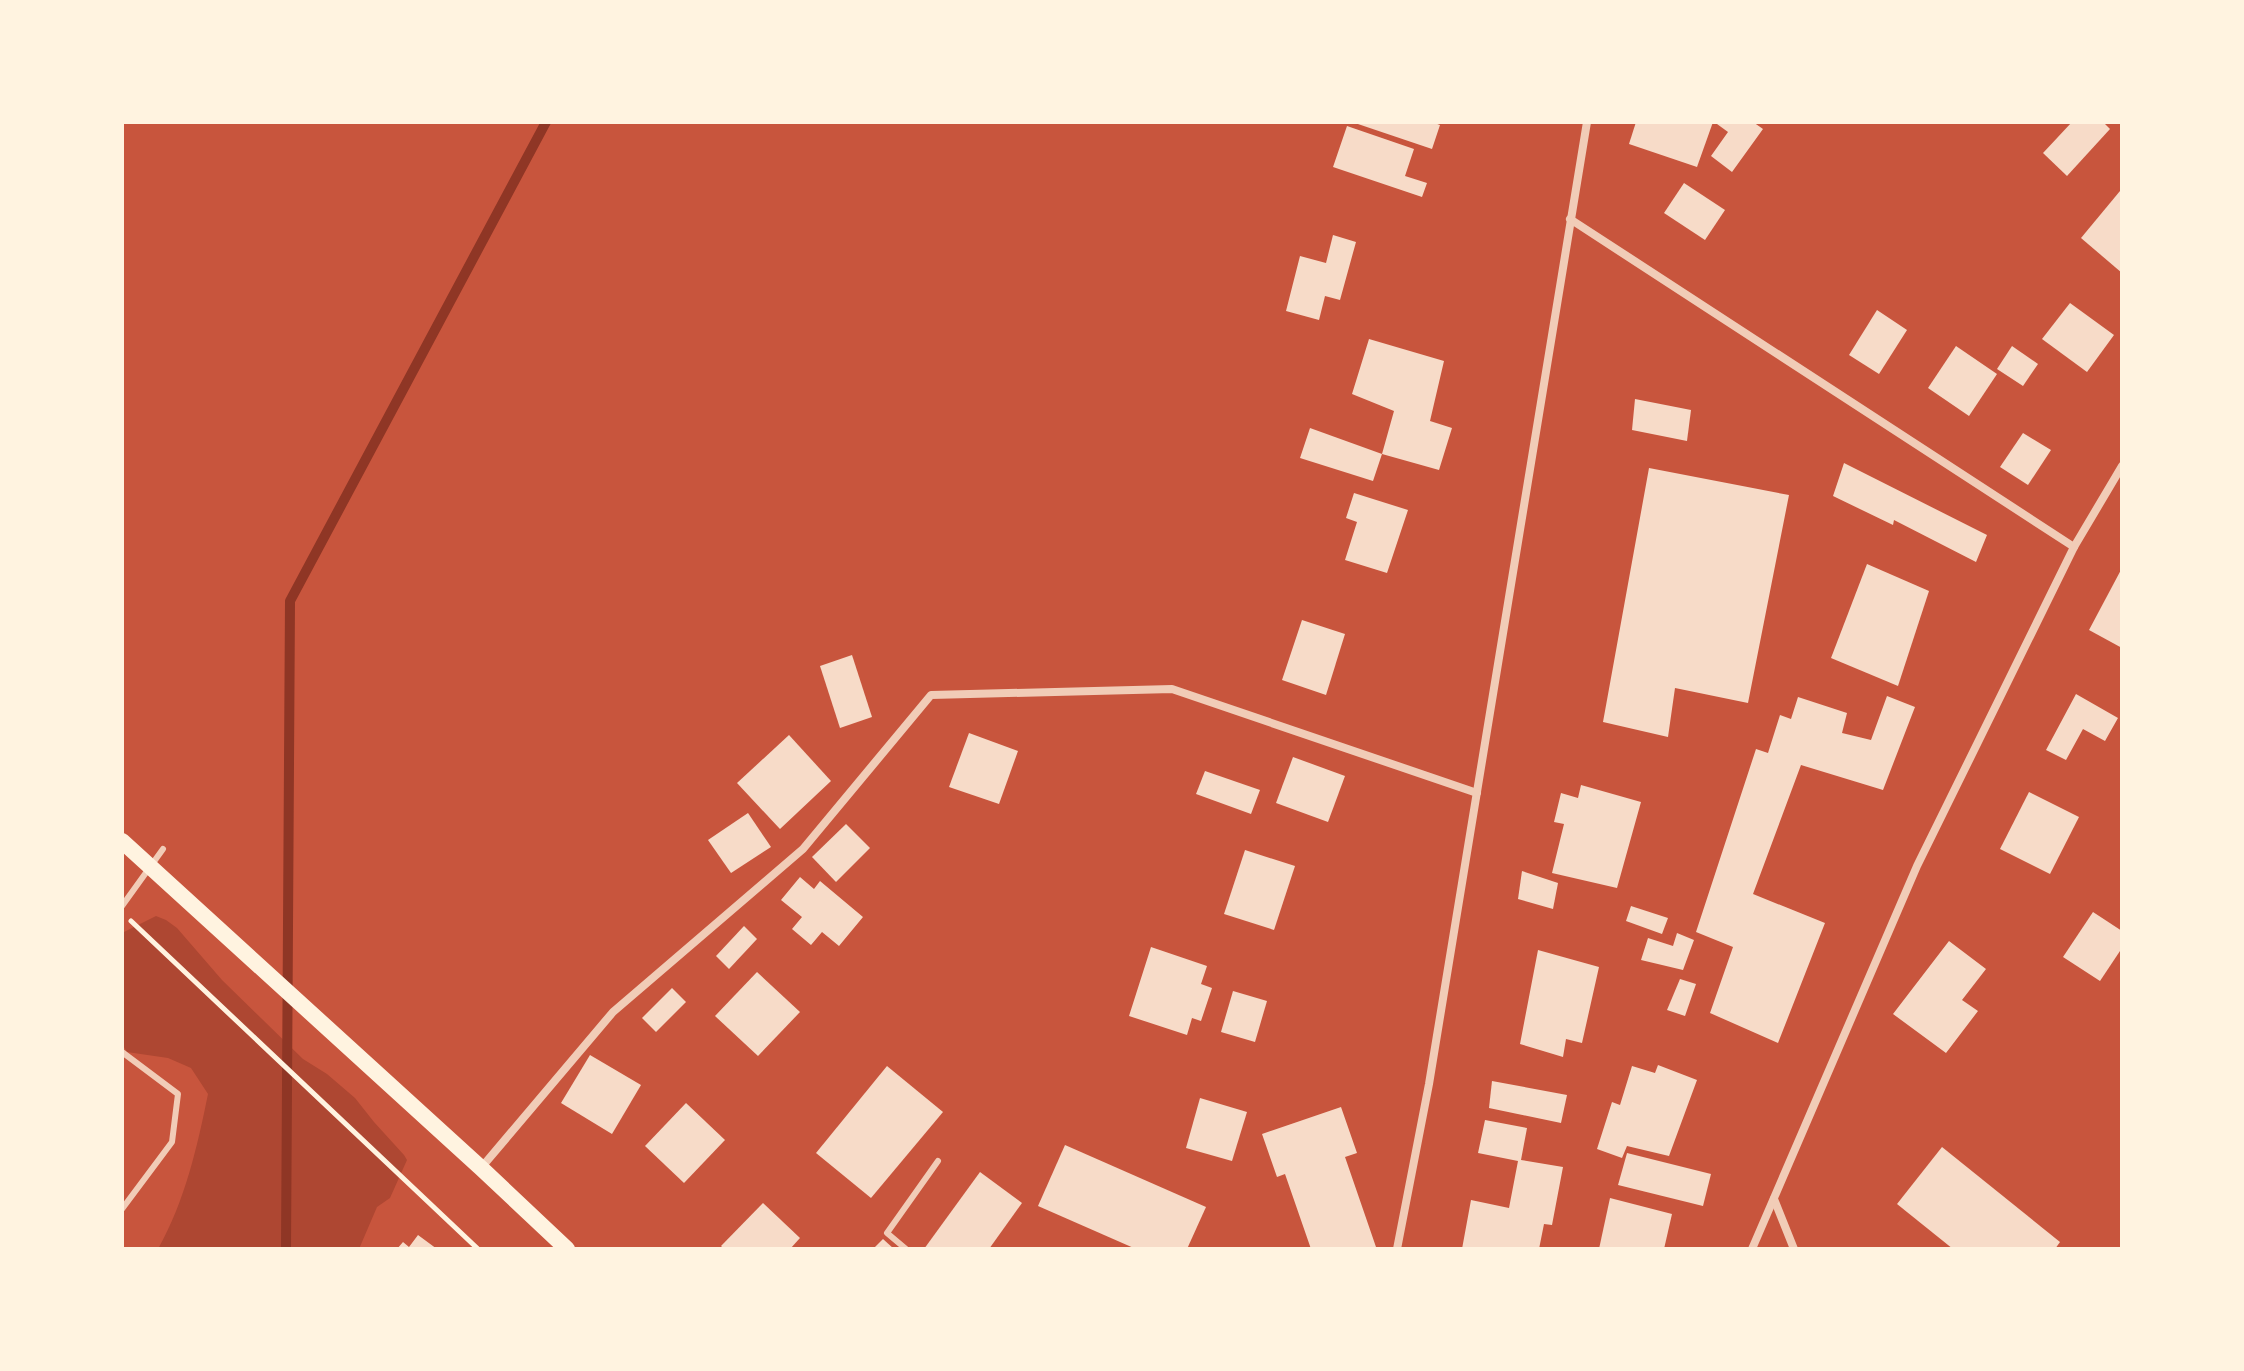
<svg xmlns="http://www.w3.org/2000/svg" width="2244" height="1371" font-family="Overpass,sans-serif">
<style>
.green{fill:#ae4732}
.lines{fill:none;stroke-linecap:round;stroke-linejoin:round}
.stream{stroke:#8f3625;stroke-width:10}
.building{fill:#f7dbc8}
.path{stroke:#fff3e0;stroke-width:5}
.service{stroke:#f1ccb7;stroke-width:6}
.minor{stroke:#f1ccb7;stroke-width:8}
.secondary{stroke:#fff3e0;stroke-width:16}
</style>
<rect width="100%" height="100%" fill="#c8553d"/>
<path class="green" d="M156 916 166 920 177 928 222 980 303 1059 327 1074 355 1098 374 1122 404 1155 407 1160 390 1198 377 1207 359 1249H158C185 1201 197 1148 208 1094L191 1068 168 1058 127 1052 122 1044V933Z"/>
<g class="lines">
<path class="stream" d="M286 1249 290 601 546 122"/>
</g>
<g class="building">
<path d="M1352 122H1432L1440 125 1432 149Z"/>
<path d="M1636 122H1713L1697 167 1629 144Z"/>
<path d="M1719 122H1753L1763 129 1732 172 1711 156 1728 132 1717 124Z"/>
<path d="M2072 122H2103L2110 129 2067 176 2043 153Z"/>
<path d="M1347 126 1414 149 1405 176 1427 183 1422 197 1333 167Z"/>
<path d="M1684 183 1725 210 1705 240 1664 213Z"/>
<path d="M2120 191 2122 193V273L2081 238Z"/>
<path d="M1333 235 1356 242 1340 300 1325 296 1319 320 1286 311 1300 256 1326 263Z"/>
<path d="M2070 303 2114 335 2087 372 2042 339Z"/>
<path d="M1877 310 1907 330 1879 374 1849 355Z"/>
<path d="M1369 339 1444 361 1430 421 1452 428 1439 470 1382 454 1394 411 1352 394Z"/>
<path d="M1956 346 1997 374 1969 416 1928 388Z"/>
<path d="M2012 346 2038 364 2023 386 1997 369Z"/>
<path d="M1635 399 1691 410 1687 441 1632 430Z"/>
<path d="M1310 428 1382 454 1373 481 1300 458Z"/>
<path d="M2023 433 2051 450 2028 485 2000 467Z"/>
<path d="M1844 463 1987 535 1976 562 1894 520 1893 525 1833 496Z"/>
<path d="M1649 468 1789 495 1748 703 1675 688 1668 737 1603 722Z"/>
<path d="M1354 493 1408 510 1387 573 1345 560 1357 522 1346 518Z"/>
<path d="M1867 564 1929 591 1898 686 1831 658Z"/>
<path d="M2122 568V648L2089 630Z"/>
<path d="M1302 620 1345 634 1326 695 1282 680Z"/>
<path d="M852 655 872 717 840 728 820 666Z"/>
<path d="M2076 694 2118 718 2105 741 2083 729 2066 760 2046 750Z"/>
<path d="M1887 696 1915 707 1883 790 1801 765 1753 894 1825 923 1778 1043 1710 1013 1733 947 1696 932 1756 749 1768 753 1780 715 1791 719 1798 697 1847 713 1842 733 1871 740Z"/>
<path d="M969 733 1018 751 999 804 949 787Z"/>
<path d="M789 735 831 781 780 829 737 783Z"/>
<path d="M1293 757 1345 776 1328 822 1276 803Z"/>
<path d="M1205 771 1260 790 1251 814 1196 794Z"/>
<path d="M1581 785 1641 802 1617 888 1552 873 1564 824 1554 822 1561 793 1578 798Z"/>
<path d="M2029 792 2079 817 2050 874 2000 849Z"/>
<path d="M748 813 771 847 731 873 708 840Z"/>
<path d="M846 824 870 848 836 882 812 857Z"/>
<path d="M1245 850 1295 866 1274 930 1224 914Z"/>
<path d="M1522 871 1558 883 1553 909 1518 899Z"/>
<path d="M800 877 814 889 820 881 863 917 839 946 822 932 811 945 792 929 802 917 781 900Z"/>
<path d="M1631 906 1668 918 1662 934 1626 921Z"/>
<path d="M2093 912 2122 931V948L2100 981 2063 957Z"/>
<path d="M744 926 757 939 729 969 716 956Z"/>
<path d="M1677 933 1694 940 1683 970 1641 960 1648 938 1673 946Z"/>
<path d="M1949 941 1986 969 1962 1000 1978 1011 1946 1053 1893 1014Z"/>
<path d="M1151 947 1207 966 1201 984 1212 988 1201 1021 1192 1018 1187 1035 1129 1016Z"/>
<path d="M1538 950 1599 967 1582 1043 1566 1039 1563 1057 1520 1044Z"/>
<path d="M757 972 800 1012 758 1056 715 1016Z"/>
<path d="M1680 979 1696 984 1685 1016 1667 1010Z"/>
<path d="M672 988 686 1002 656 1032 642 1018Z"/>
<path d="M1233 991 1267 1001 1255 1042 1221 1032Z"/>
<path d="M590 1055 641 1085 612 1134 561 1103Z"/>
<path d="M1658 1065 1697 1080 1669 1156 1627 1146 1622 1158 1597 1149 1612 1102 1620 1105 1632 1066 1655 1073Z"/>
<path d="M887 1066 943 1112 871 1198 816 1153Z"/>
<path d="M1492 1081 1567 1095 1561 1123 1489 1108Z"/>
<path d="M1200 1098 1247 1112 1232 1161 1186 1148Z"/>
<path d="M686 1103 725 1140 684 1183 645 1146Z"/>
<path d="M1341 1107 1357 1153 1345 1157 1376 1247 1371 1249H1311L1285 1174 1277 1177 1262 1134Z"/>
<path d="M1485 1120 1527 1128 1521 1160 1563 1167 1552 1225 1544 1224 1539 1249H1462L1471 1200 1509 1208 1518 1161 1478 1153Z"/>
<path d="M1065 1145 1206 1207 1187 1249H1136L1038 1206Z"/>
<path d="M1942 1147 2060 1242 2055 1249H1953L1897 1204Z"/>
<path d="M1627 1153 1711 1174 1703 1206 1618 1185Z"/>
<path d="M980 1172 1022 1203 989 1249H924Z"/>
<path d="M1610 1198 1672 1214 1664 1249H1599Z"/>
<path d="M763 1203 800 1238 790 1249H724L721 1246Z"/>
<path d="M418 1235 437 1249H397L403 1242 409 1247Z"/>
<path d="M883 1239 894 1249H873Z"/>
</g>
<g class="lines">
<path class="path" d="M131 921 478 1249"/>
<g class="service">
<path d="M122 906 163 849"/>
<path d="M122 1052 178 1094 172 1142 122 1209"/>
<path d="M906 1249 887 1233 938 1161"/>
</g>
<g class="minor">
<path d="M1570 219 2074 547"/>
<path d="M481 1168 613 1012 803 849 931 695 1172 689 1477 793"/>
<path d="M1774 1199 1794 1249"/>
<path d="M1397 1249 1429 1084 1587 122"/>
<path d="M1752 1249 1917 866 2074 547 2122 466"/>
</g>
<path class="secondary" d="M122 841 481 1168 567 1249"/>
</g>
<rect width="2244" height="1371" fill="none" stroke="#fff3e0" stroke-width="248"/>
</svg>
